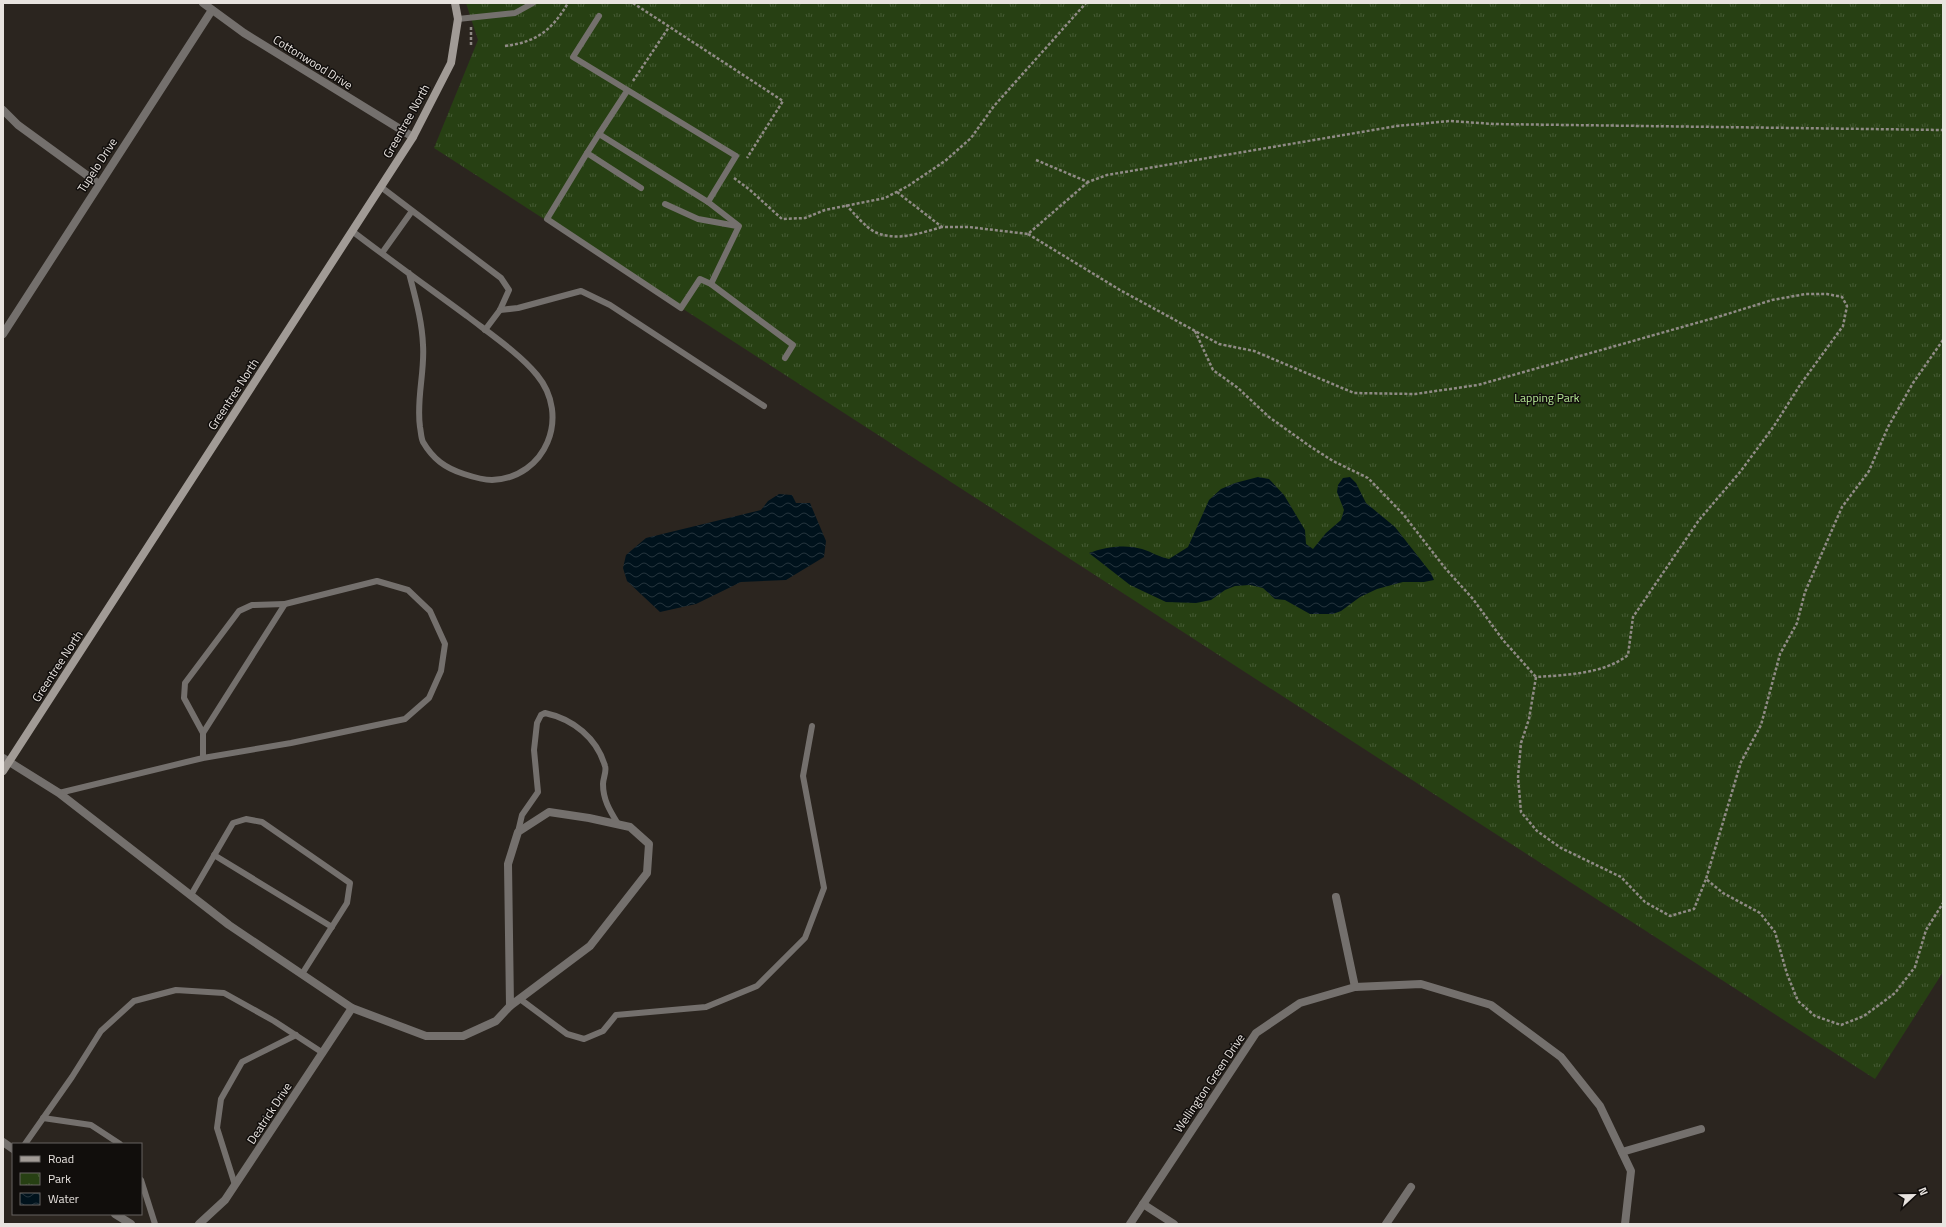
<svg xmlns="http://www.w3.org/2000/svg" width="1946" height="1227" font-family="'Titillium Web',sans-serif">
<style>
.park{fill:url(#park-tufts)}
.water{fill:url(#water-waves)}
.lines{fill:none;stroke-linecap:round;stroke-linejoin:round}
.path{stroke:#908b86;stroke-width:2.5;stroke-dasharray:3 2;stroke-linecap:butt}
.service{stroke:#74706d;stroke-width:6}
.minor{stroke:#74706d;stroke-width:8}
.secondary{stroke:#a19b96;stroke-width:8}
.labels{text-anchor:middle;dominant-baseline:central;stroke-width:3;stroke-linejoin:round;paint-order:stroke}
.street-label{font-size:12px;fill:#e8e3df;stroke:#110e0c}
.park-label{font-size:12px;fill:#b4e694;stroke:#110e0c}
</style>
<defs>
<pattern id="park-tufts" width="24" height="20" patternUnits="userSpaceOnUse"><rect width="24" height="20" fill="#274013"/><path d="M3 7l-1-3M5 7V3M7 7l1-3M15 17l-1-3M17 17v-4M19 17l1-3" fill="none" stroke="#465b35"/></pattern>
<pattern id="water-waves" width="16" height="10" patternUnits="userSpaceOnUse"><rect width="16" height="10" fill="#00121c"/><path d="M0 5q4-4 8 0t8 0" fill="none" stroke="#25343d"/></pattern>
</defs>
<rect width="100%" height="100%" fill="#2b251f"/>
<path class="park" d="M466 3H1943V972L1875 1079 434 148 478 40Z"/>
<g class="water">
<path d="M1258 477 1269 479 1284 495 1305 530 1306 544 1313 549 1326 533 1341 520 1344 510 1337 492 1338 485 1343 478 1350 477 1356 483 1366 503 1395 527 1431 573 1434 580 1424 582H1403L1377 589 1360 597 1341 611 1333 614H1310L1285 600 1275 599 1263 588 1250 585 1235 586 1225 590 1211 600 1196 603 1166 602 1130 585 1089 553C1105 547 1125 544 1142 549 1152 552 1159 557 1169 559L1188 547 1209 500 1221 489 1235 483Z"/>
<path d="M779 494 792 495 796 503H810L826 541 824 557 786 580 741 582 696 604 660 612 627 581 623 568 626 555 646 538 761 510 768 501Z"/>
</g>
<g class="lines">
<g class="path">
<path d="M633 3 783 101 747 158"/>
<path d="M471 27V46"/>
<path d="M505 46C537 42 552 30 568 3"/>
<path d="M633 81 669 27"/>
<path d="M1036 160 1088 182 1107 175 1397 126 1450 121 1494 124 1943 130"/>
<path d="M734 178 750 190 782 219 805 218 825 210 885 198 908 186 945 161 971 138 994 106 1086 3"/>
<path d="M897 192 942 227H969L1028 234 1088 182"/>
<path d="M846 205C853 212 866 228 875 232 896 242 921 233 942 227"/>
<path d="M1028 234 1120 290 1219 344 1254 351 1354 393 1415 394 1478 385 1721 316 1772 300 1806 294H1827L1842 297 1847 306 1843 326 1800 385 1774 426 1740 472 1699 520 1633 617 1628 655C1604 674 1566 675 1536 677"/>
<path d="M1195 331 1213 370 1238 388 1269 417 1311 447 1333 461 1368 478 1403 514 1445 568 1473 599 1503 640 1536 677"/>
<path d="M1943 340 1913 383 1888 427 1869 471 1842 507 1805 592 1797 623 1780 654 1761 725 1741 762 1706 879 1723 893 1760 913 1775 932 1787 974 1798 1001 1815 1016 1841 1025 1864 1016 1895 993 1915 967 1926 930 1943 903"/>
<path d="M1536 677 1529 719 1521 743 1518 777 1521 812 1537 831 1561 848 1621 877 1645 902 1670 916 1694 909 1706 879"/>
</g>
<g class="service">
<path d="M599 16 573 57 736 156 708 202 599 134 627 91"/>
<path d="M458 19 515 13 533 3"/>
<path d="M599 134 587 153 641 188"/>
<path d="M587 153 547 219 681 308 700 279 711 284 793 345 785 358"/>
<path d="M381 187 501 278 509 290 500 310 485 330"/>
<path d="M708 202 739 226 711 284"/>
<path d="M665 204 698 219 737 226"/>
<path d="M352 231C390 260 429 288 467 316 489 333 520 354 537 375 571 416 546 478 492 480 483 480 473 477 464 474 445 468 433 459 423 442 421 438 421 432 420 427 416 399 425 372 423 345 422 320 415 297 409 273"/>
<path d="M382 253 412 211"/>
<path d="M500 310 518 308 581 291 610 305 764 406"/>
<path d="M203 733 184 698 185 683 239 611 252 605 285 604"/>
<path d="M59 793 203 758 291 743 405 719 429 698 441 671 445 644 430 611 408 590 377 581 285 604 203 733V758"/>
<path d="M518 832 522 815 538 792 534 750 537 723 541 715 545 713C573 719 597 738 605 766 607 771 603 778 603 784 603 800 610 811 618 824"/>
<path d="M214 855 332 927"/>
<path d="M191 895 233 823 246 819 262 822 350 883 347 903 302 974"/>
<path d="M520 999 567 1034 584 1039 603 1031 616 1015 706 1007 757 986 805 938 824 888 803 776 812 726"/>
<path d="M43 1118 91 1125 120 1144"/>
<path d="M25 1144 72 1077 101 1031 134 1001 176 990 224 993 274 1021 323 1053"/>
<path d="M141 1180 155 1224"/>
<path d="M235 1185 217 1128 221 1099 242 1062 296 1035"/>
</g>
<g class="minor">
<path d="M203 3 244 33 413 137"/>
<path d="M3 110 18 125 99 184"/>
<path d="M3 334 212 10"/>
<path d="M3 758 59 793 229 925 352 1008 426 1036H463L496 1021 510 1006"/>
<path d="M549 812 589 818 630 827 649 844 647 873 590 946 510 1006 508 864 518 832Z"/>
<path d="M1336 897 1355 987"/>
<path d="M3 1142 13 1149"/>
<path d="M1622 1152 1701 1129"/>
<path d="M1143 1204 1174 1224"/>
<path d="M115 1214 131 1224"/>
<path d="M199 1224 225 1200 352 1008"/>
<path d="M1130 1224 1256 1033 1300 1003 1355 987 1421 984 1491 1005 1561 1057 1600 1106 1631 1171 1625 1224"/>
<path d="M1386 1224 1411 1187"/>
</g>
<path class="secondary" d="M3 771 413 137 451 63 458 19 455 3"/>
</g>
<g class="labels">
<g class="street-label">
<text transform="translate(313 62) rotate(32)">Cottonwood Drive</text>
<text transform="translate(406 121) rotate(-61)">Greentree North</text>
<text transform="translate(97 165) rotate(-57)">Tupelo Drive</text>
<text transform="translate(233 394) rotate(-57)">Greentree North</text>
<text transform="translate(57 666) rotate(-57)">Greentree North</text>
<text transform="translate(1209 1083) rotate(-56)">Wellington Green Drive</text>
<text transform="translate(269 1113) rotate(-57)">Deatrick Drive</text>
</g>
<g class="park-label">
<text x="1547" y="397">Lapping Park</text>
</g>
</g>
<rect width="1946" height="1227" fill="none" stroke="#e8e3df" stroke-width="8"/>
<rect x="12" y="1143" width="130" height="72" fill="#110e0c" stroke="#676360"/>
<rect x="20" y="1156" width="20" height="6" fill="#a19b96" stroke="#676360"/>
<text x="48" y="1163" font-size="12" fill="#e8e3df">Road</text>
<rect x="20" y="1173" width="20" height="12" fill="url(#park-tufts)" stroke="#676360"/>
<text x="48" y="1183" font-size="12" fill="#e8e3df">Park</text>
<rect x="20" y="1193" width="20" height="12" fill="url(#water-waves)" stroke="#676360"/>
<text x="48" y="1203" font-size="12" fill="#e8e3df">Water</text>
<g transform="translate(1914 1195) rotate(68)" stroke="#110e0c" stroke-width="3" paint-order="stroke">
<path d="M0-3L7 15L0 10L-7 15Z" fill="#e8e3df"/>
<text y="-6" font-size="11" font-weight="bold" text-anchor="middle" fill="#e8e3df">N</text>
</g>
</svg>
